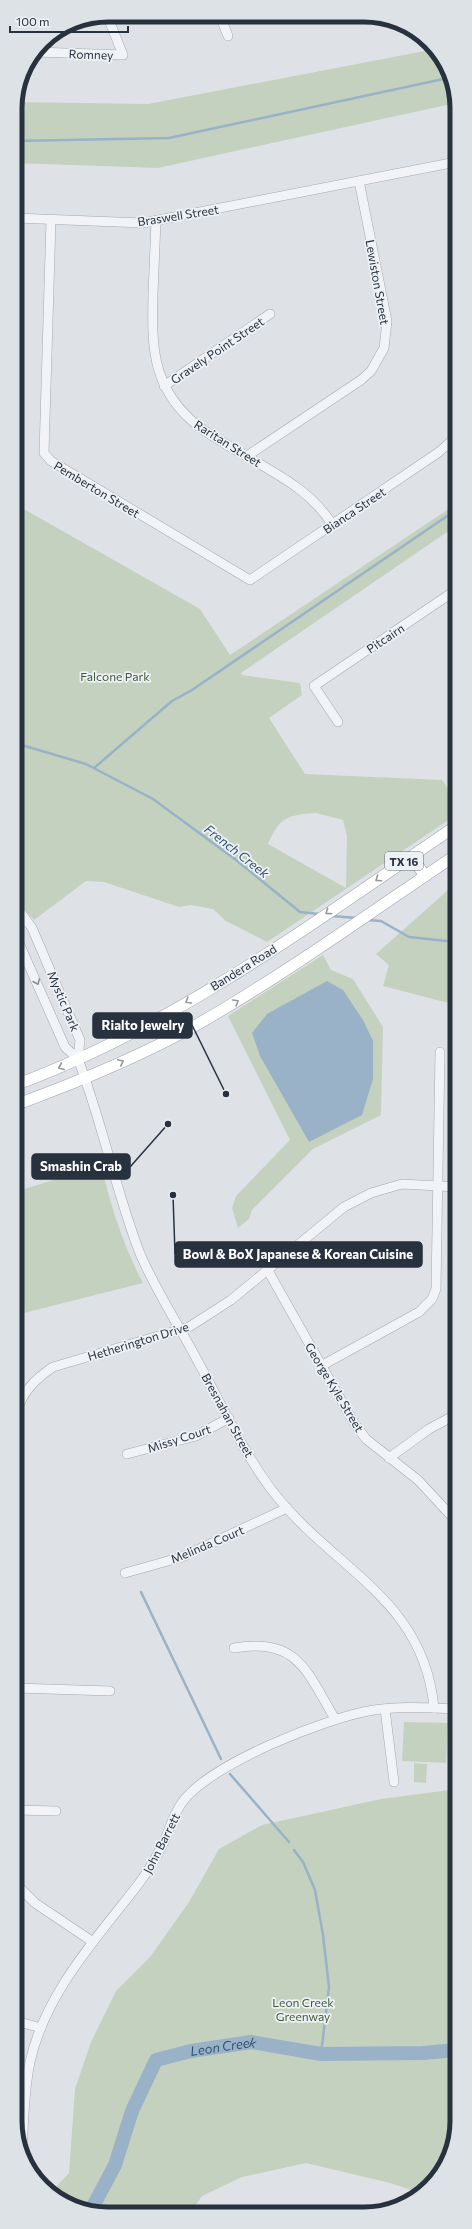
<svg xmlns="http://www.w3.org/2000/svg" width="472" height="2229" font-family="Commissioner,sans-serif">
<style>
.green{fill:#c5d1bf;fill-rule:evenodd}
.water{fill:#99b2c7}
.lines{fill:none;stroke-linecap:round;stroke-linejoin:round}
.stream{stroke:#99b2c7;stroke-width:2.5}
.river{stroke:#99b2c7;stroke-width:14}
.minor-casing{stroke:#a4a9b1;stroke-width:10}
.major-casing{stroke:#9ea7b3;stroke-width:12}
.minor{stroke:#f1f3f6;stroke-width:9}
.major{stroke:#fff;stroke-width:11}
.oneway{stroke:#94989e}
.oneway2{stroke:#8c929a}
.labels{text-anchor:middle;dominant-baseline:central;stroke-width:3.5;stroke-linejoin:round;paint-order:stroke}
.shield{fill:#edf1f5;stroke:#636b75;stroke-width:1}
.shield-label{font-size:11px;font-weight:bold;fill:#28313e}
.street-label{font-size:12px;fill:#28313e;stroke:#edf1f5}
.park-label{font-size:12px;fill:#3e5935;stroke:#edf1f5}
.water-label{font-size:13px;font-style:italic;fill:#335270;stroke:#edf1f5}
.rim{fill:none;stroke:#28313e;stroke-width:5}
.leader{fill:none;stroke:#28313e;stroke-width:1.5}
.callout-dot{fill:#28313e;stroke:#edf1f5;stroke-width:1.5}
.callout{fill:#28313e;stroke:#28313e;stroke-width:1.5}
.callout-label{font-size:13px;text-anchor:middle;font-weight:bold;fill:#fff}
</style>
<rect width="100%" height="100%" fill="#dee2e7"/>
<g class="green">
<path d="M435 49 456 96V103L158 168 15 163V102L148 104Z"/>
<path d="M15 504 200 609 230 655 456 504V526L241 673 242 675 300 683 302 695 269 718 305 774 442 780 456 799V815L267 942 226 921 213 909 191 905 179 907 104 882 86 881 34 920 15 899ZM316 813 343 820 347 836 346 888 268 844C280 817 287 815 316 813Z"/>
<path d="M456 883V1005L383 986 389 965 376 954Z"/>
<path d="M323 955 331 970 353 979 383 1027 381 1115 313 1149 252 1210 249 1219 238 1228 232 1208 236 1196 290 1140 228 1016Z"/>
<path d="M101 1165C111 1207 123 1245 143 1283L16 1315 15 1192Z"/>
<path d="M404 1722 448 1723 446 1763 402 1761Z"/>
<path d="M414 1763 427 1764 426 1783 414 1782Z"/>
<path d="M457 1789V2127L434 2183 421 2193 390 2183 306 2163 242 2177 202 2196 190 2213 89 2212 52 2191 69 2173 75 2089 91 2042 116 1991 150 1957 189 1902 219 1849 262 1825 381 1799Z"/>
</g>
<path class="water" d="M327 981 343 990 363 1020 373 1041V1079L362 1115 309 1142 260 1056 252 1033 267 1014Z"/>
<g class="lines">
<g class="stream">
<path d="M15 141 169 138 448 78"/>
<path d="M15 741 25 746 86 764 153 799 236 860 300 912 319 914"/>
<path d="M94 768 172 701 192 690 456 510"/>
<path d="M332 916 357 918"/>
<path d="M368 920 381 921 409 937 456 942"/>
<path d="M141 1592 221 1759"/>
<path d="M230 1774 289 1842"/>
<path d="M294 1850 303 1862 315 1890 323 1935 329 1987 321 2054"/>
</g>
<path class="river" id="s1" d="M90 2212 115 2165 132 2111 156 2060 191 2051 251 2042 321 2054 423 2053 457 2050"/>
<defs>
<g id="minor">
<path d="M220 16 228 36"/>
<path d="M36 52 123 55 107 15"/>
<path d="M15 218 143 223 456 162"/>
<path d="M51 220 44 453 51 461 250 580 439 452 456 437"/>
<path d="M156 221C155 245 154 270 153 294 152 343 151 383 190 419 208 436 232 447 253 460 284 478 312 493 332 524"/>
<path d="M164 386 270 314"/>
<path d="M449 445 456 454"/>
<path d="M247 456 361 380 371 371 384 348 387 321 359 181"/>
<path d="M338 722 314 686 456 590"/>
<path d="M15 905 32 928 80 1040 78 1059 65 1047 15 934"/>
<path d="M78 1059C102 1122 115 1188 139 1251 153 1286 178 1324 196 1358 220 1401 241 1449 271 1489 331 1569 424 1597 434 1708"/>
<path d="M267 1269 354 1423 366 1439 418 1480 457 1522"/>
<path d="M321 1366 419 1312 432 1299 436 1289 440 1052"/>
<path d="M16 1415C21 1393 35 1379 53 1367L189 1327 231 1300 344 1207 371 1193 402 1184 457 1187"/>
<path d="M127 1454 196 1436 229 1418"/>
<path d="M389 1458 429 1429 457 1414"/>
<path d="M125 1573 182 1557 287 1508"/>
<path d="M234 1648C298 1637 307 1672 335 1719"/>
<path d="M16 1688 110 1691"/>
<path d="M385 1709 394 1782"/>
<path d="M16 1810 56 1811"/>
<path d="M16 1884 35 1903 93 1942"/>
<path d="M16 2021 41 2028"/>
<path d="M22 2148C24 2119 24 2090 30 2062 45 1994 95 1940 137 1886 147 1873 156 1858 164 1842 169 1830 173 1816 181 1804 207 1765 327 1717 374 1710 401 1706 429 1708 457 1709"/>
</g>
<g id="major">
<path d="M412 857 425 876"/>
<path d="M15 1085C174 1027 317 920 456 826"/>
<path d="M15 1105C78 1082 140 1057 198 1024 287 973 371 912 456 855"/>
</g>
</defs>
<use href="#minor" class="minor-casing"/>
<use href="#major" class="major-casing"/>
<use href="#minor" class="minor"/>
<use href="#major" class="major"/>
</g>
<defs><path id="oneway-chevron" d="M-2-3.5L2.5 0L-2 3.5" fill="none" stroke-width="1.6" stroke-linecap="round" stroke-linejoin="round"/></defs>
<g class="oneway">
<use href="#oneway-chevron" transform="translate(378 879) rotate(146)"/>
<use href="#oneway-chevron" transform="translate(328 912) rotate(146)"/>
<use href="#oneway-chevron" transform="translate(188 1001) rotate(149)"/>
<use href="#oneway-chevron" transform="translate(236 1002) rotate(-30)"/>
<use href="#oneway-chevron" transform="translate(121 1062) rotate(-25)"/>
<use href="#oneway-chevron" transform="translate(61 1067) rotate(157)"/>
</g>
<use class="oneway2" href="#oneway-chevron" transform="translate(37 982) rotate(67)"/>
<g class="labels">
<rect class="shield" x="385" y="852" width="38" height="18" rx="3"/>
<g class="shield-label">
<text x="404" y="861">TX 16</text>
</g>
<g class="street-label">
<text transform="translate(91 54) rotate(2)">Romney</text>
<text transform="translate(178 215) rotate(-9)">Braswell Street</text>
<text transform="translate(378 282) rotate(80)">Lewiston Street</text>
<text transform="translate(217 350) rotate(-34)">Gravely Point Street</text>
<text transform="translate(228 443) rotate(32)">Raritan Street</text>
<text transform="translate(97 489) rotate(31)">Pemberton Street</text>
<text transform="translate(354 510) rotate(-34)">Bianca Street</text>
<text transform="translate(385 638) rotate(-34)">Pitcairn</text>
<text transform="translate(243 967) rotate(-32)">Bandera Road</text>
<text transform="translate(64 1001) rotate(67)">Mystic Park</text>
<text transform="translate(138 1341) rotate(-17)">Hetherington Drive</text>
<text transform="translate(335 1387) rotate(59)">George Kyle Street</text>
<text transform="translate(228 1415) rotate(61)">Bresnahan Street</text>
<text transform="translate(179 1438) rotate(-18)">Missy Court</text>
<text transform="translate(207 1544) rotate(-23)">Melinda Court</text>
<text transform="translate(161 1843) rotate(-63)">John Barrett</text>
</g>
<g class="park-label">
<text x="115" y="676">Falcone Park</text>
<text x="303" y="2002">Leon Creek<tspan x="303" dy="14">Greenway</tspan></text>
</g>
<g class="water-label">
<text transform="translate(237 851) rotate(38)">French Creek</text>
<text stroke="none"><textPath href="#s1" startOffset="235">Leon Creek</textPath></text>
</g>
</g>
<path d="M0 0H472V2229H0ZM108 22H364A86 86 0 0 1 450 108V2121A86 86 0 0 1 364 2207H108A86 86 0 0 1 22 2121V108A86 86 0 0 1 108 22Z" fill="#dde2e6" fill-rule="evenodd"/>
<path class="rim" d="M108 22H364A86 86 0 0 1 450 108V2121A86 86 0 0 1 364 2207H108A86 86 0 0 1 22 2121V108A86 86 0 0 1 108 22Z"/>
<path class="leader" d="M226 1094L192 1025M168 1124L130 1167M173 1195L175 1254"/>
<g class="callout-dot">
<circle cx="226" cy="1094" r="4"/>
<circle cx="168" cy="1124" r="4"/>
<circle cx="173" cy="1195" r="4"/>
</g>
<g class="callout">
<rect x="93" y="1013" width="99" height="25" rx="4"/>
<rect x="32" y="1154" width="98" height="25" rx="4"/>
<rect x="175" y="1242" width="247" height="25" rx="4"/>
</g>
<g class="callout-label">
<text x="143" y="1030">Rialto Jewelry</text>
<text x="81" y="1171">Smashin Crab</text>
<text x="298" y="1259">Bowl &amp; BoX Japanese &amp; Korean Cuisine</text>
</g>
<path d="M10 26v6h118v-6" fill="none" stroke="#28313e" stroke-width="2"/>
<text x="16" y="26" font-size="12" fill="#28313e" stroke="#edf1f5" stroke-width="3" paint-order="stroke">100 m</text>
</svg>
